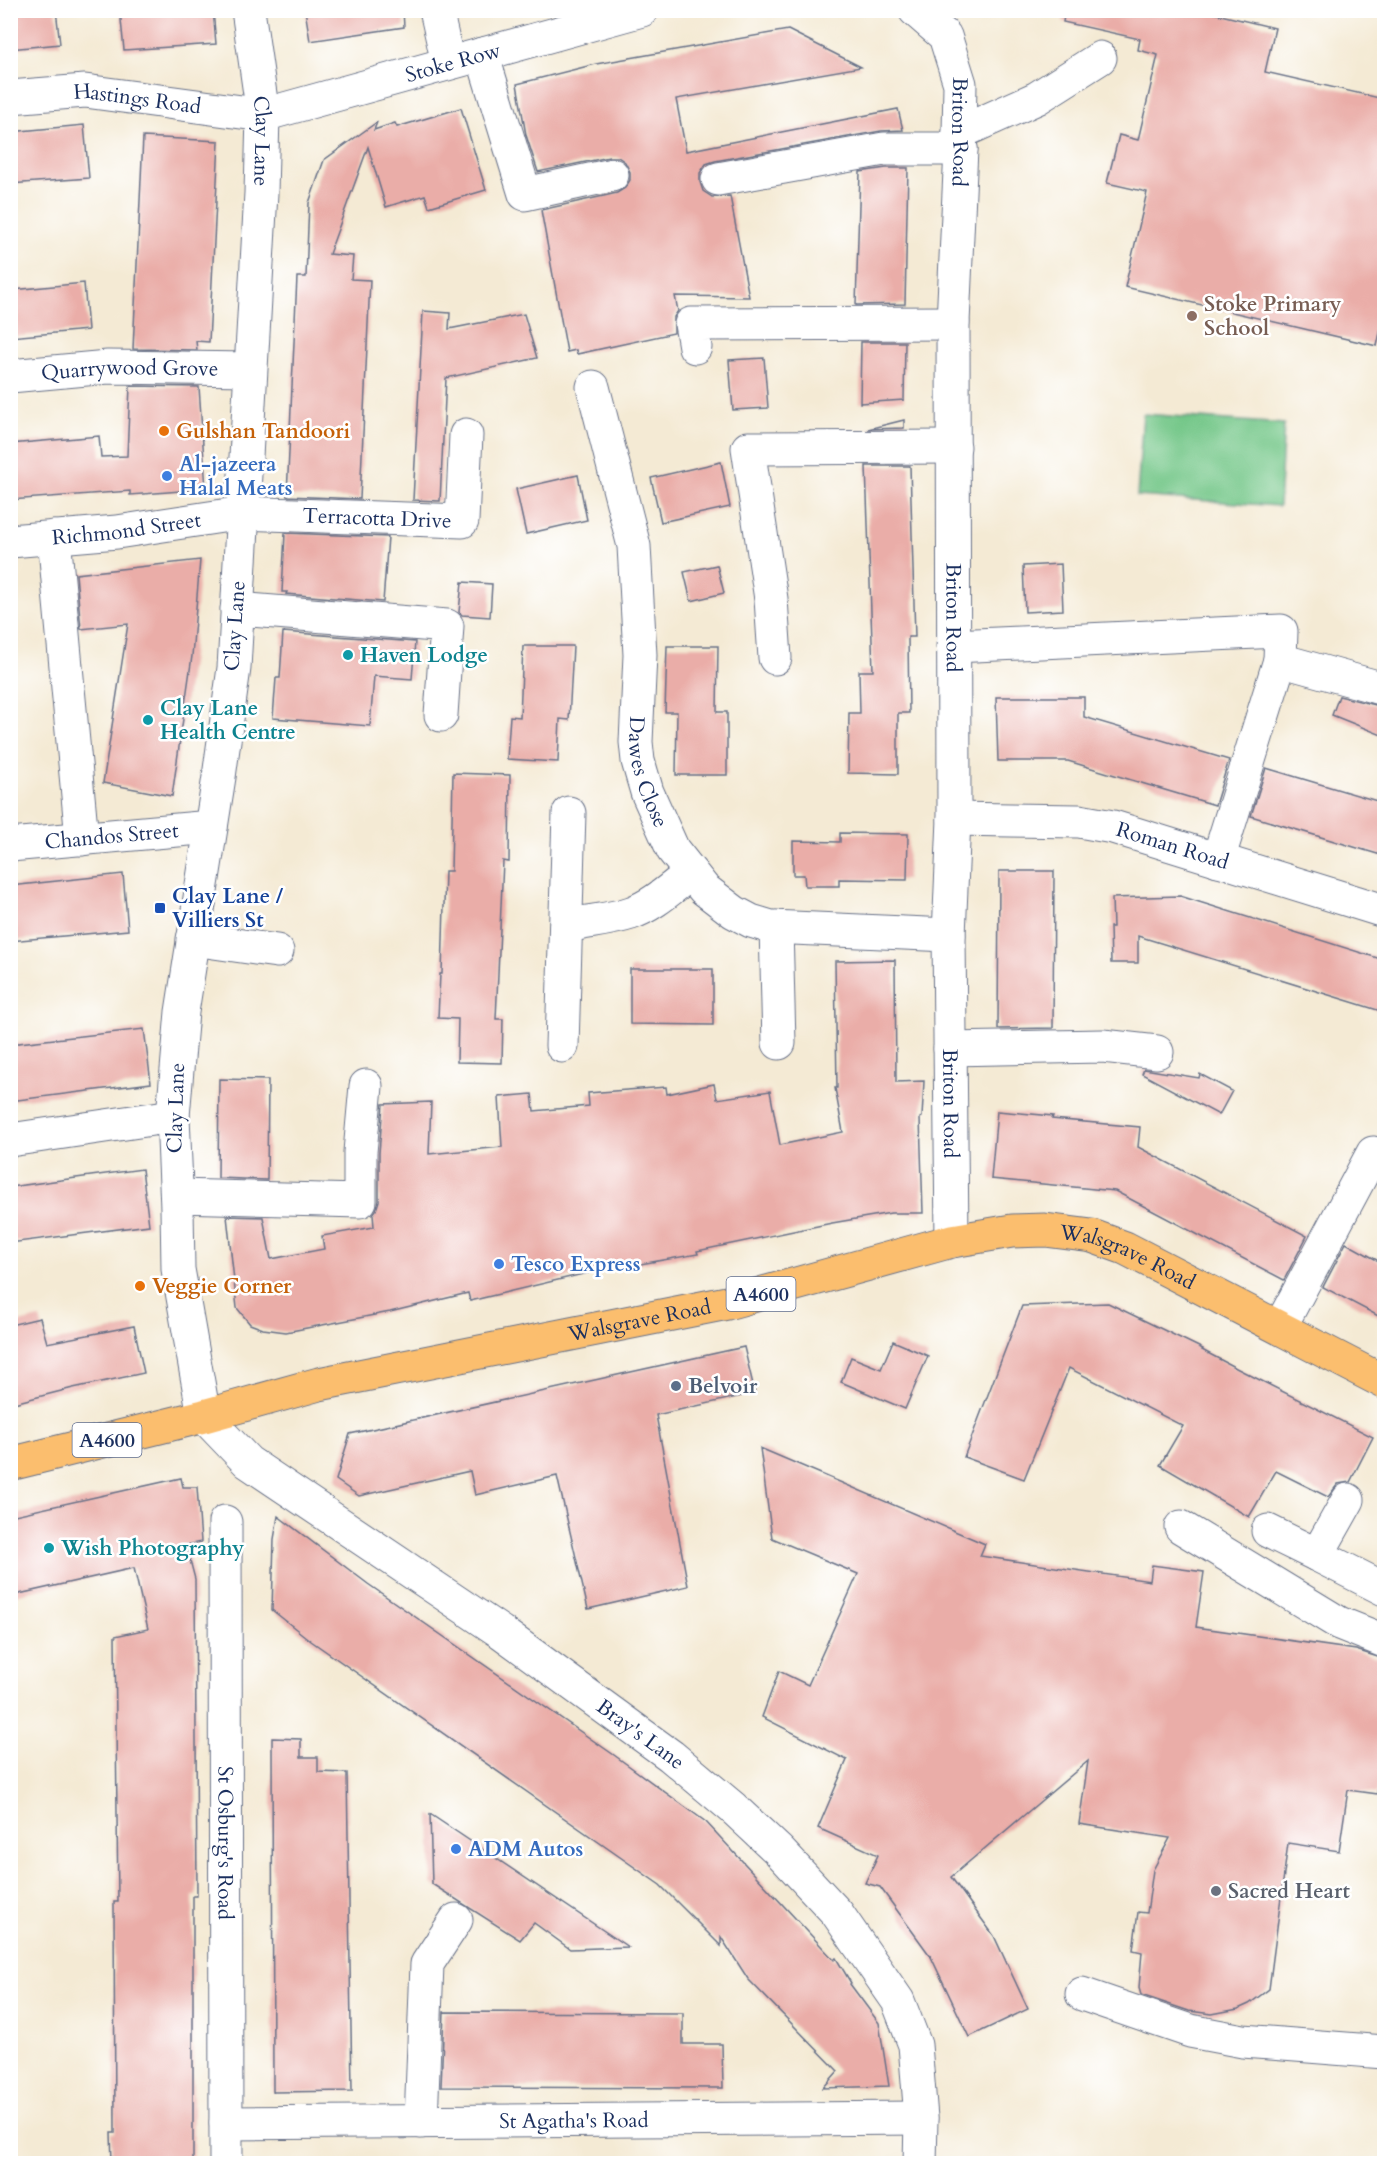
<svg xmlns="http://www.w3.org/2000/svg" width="1395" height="2174" font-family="Cardo,serif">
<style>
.green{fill:#75c789;stroke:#487b74;stroke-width:1.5}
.building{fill:#eaada8}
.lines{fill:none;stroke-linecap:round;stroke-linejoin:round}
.minor-casing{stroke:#677087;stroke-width:35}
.highway-casing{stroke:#677087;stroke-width:35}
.minor{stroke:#fff;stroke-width:33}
.highway{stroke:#fbbe6e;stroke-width:33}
.education-dot{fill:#8d6e63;stroke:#fff;stroke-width:2}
.food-dot{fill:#e8710a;stroke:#fff;stroke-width:2}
.shop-dot{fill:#3f7fe0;stroke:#fff;stroke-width:2}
.culture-dot{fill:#0f9aa8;stroke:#fff;stroke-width:2}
.transit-dot{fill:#1a4fb4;stroke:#fff;stroke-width:2}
.service-dot{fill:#5c6f8a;stroke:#fff;stroke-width:2}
.worship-dot{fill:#6b7280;stroke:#fff;stroke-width:2}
.labels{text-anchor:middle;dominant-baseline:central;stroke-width:5;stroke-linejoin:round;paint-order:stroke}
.shield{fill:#fff;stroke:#5f6d8e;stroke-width:1.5}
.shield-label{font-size:20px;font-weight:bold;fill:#1b2f5e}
.street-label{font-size:21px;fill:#1b2f5e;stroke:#fff}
.education-label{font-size:21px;font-weight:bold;fill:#785e54;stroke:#fff;text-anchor:start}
.food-label{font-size:21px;font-weight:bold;fill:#c56008;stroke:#fff;text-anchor:start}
.shop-label{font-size:21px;font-weight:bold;fill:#366cbe;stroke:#fff;text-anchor:start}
.culture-label{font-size:21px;font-weight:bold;fill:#0d838f;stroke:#fff;text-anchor:start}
.transit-label{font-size:21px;font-weight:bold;fill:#164399;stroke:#fff;text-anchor:start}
.service-label{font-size:21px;font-weight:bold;fill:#4e5e75;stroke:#fff;text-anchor:start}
.worship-label{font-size:21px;font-weight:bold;fill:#5b616d;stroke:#fff;text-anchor:start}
</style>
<rect width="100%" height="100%" fill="#fff"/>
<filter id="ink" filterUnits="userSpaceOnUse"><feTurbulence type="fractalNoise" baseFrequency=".0167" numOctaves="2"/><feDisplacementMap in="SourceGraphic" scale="12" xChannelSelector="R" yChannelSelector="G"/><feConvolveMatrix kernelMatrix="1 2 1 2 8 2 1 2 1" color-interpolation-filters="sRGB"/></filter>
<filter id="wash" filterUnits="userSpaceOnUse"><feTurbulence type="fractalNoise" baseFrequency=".008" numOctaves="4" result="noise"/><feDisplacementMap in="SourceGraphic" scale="24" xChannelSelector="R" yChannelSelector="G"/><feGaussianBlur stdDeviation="1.35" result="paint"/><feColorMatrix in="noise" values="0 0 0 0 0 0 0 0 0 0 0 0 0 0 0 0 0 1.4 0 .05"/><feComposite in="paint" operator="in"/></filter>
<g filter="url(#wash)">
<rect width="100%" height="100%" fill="#f4ead4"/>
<path class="green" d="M1143 414 1284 424 1279 506 1137 496Z"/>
<g id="blocks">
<g class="building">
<path d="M10 10H56L60 44 10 49Z"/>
<path d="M120 10H213L216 44 124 50Z"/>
<path d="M305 10H403L404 27 310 41Z"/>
<path d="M1065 10H1200L1275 28 1265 72 1384 99V315L1377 346 1125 287 1147 192 1107 183 1119 135 1138 140 1158 55 1138 50 1140 39 1063 22Z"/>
<path d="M788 30 861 67 676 99 686 151 898 109 903 130 881 131 715 161 706 164 700 173V182L703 191 712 197 730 196 749 297 675 296 678 311 674 317V333L577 354 576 350 567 352 541 210 617 193 625 188 630 180V172L625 162 618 157H609L538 172 526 135 517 84 596 64Z"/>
<path d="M461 108 486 190 429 207 425 195 386 207 368 147 329 254 353 256 351 279 370 280 360 499 287 496 297 277H306L309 203 324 160 377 122 374 130 395 123 397 127Z"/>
<path d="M84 125 89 178 10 184V132Z"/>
<path d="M143 137 219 141 209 342 196 341 197 350 133 349Z"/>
<path d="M886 168H908L905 304 856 305 860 172Z"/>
<path d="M84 283 88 330 10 337V298H14L13 290Z"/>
<path d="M423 311 450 313 449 329 524 314 537 358 446 378 440 501 413 500Z"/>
<path d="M861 342H905L904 400 860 403Z"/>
<path d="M764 358 768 408 733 410 729 360Z"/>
<path d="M130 386 199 387 206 489 130 495V491L10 500V444L99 436 101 457 127 456Z"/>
<path d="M904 420V428L868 429Z"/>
<path d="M721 462 730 507 661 522 651 478Z"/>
<path d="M866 466H910L915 637H908L909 713H898V774L848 773 849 713H860L859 671H873Z"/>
<path d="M578 475 587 520 526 534 516 489Z"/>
<path d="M285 533 388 537 383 602 286 594 287 592H282Z"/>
<path d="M200 560 192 656 172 796 103 783 128 624 81 629 76 574Z"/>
<path d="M1061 564 1063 610 1025 612 1023 566Z"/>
<path d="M717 565 724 593 691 601 684 572Z"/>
<path d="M462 582 492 584 490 617 462 615 459 612Z"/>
<path d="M283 632 415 642 412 679 374 676 370 726 273 718 276 678H280Z"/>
<path d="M523 646H573L569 720 560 719 558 762 507 759 510 716 520 717Z"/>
<path d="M667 646H718L717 712H727V775H676L677 712H665Z"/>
<path d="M1339 696 1384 707V736L1332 715Z"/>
<path d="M996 697H1084V717L1229 760 1215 805 1068 761H998Z"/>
<path d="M1266 768 1384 803V856L1251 816Z"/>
<path d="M453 773 510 775 509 862 503 861 496 1019H503L502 1063 457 1062 458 1019 438 1018 440 974H442L445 871H451Z"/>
<path d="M840 833 908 834 907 880 839 879V886H805L804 875H793V841L840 842Z"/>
<path d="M999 871H1054L1053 1028 998 1029Z"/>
<path d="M123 874 128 930 10 941V886Z"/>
<path d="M1180 896 1384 960V1012L1138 936V963H1111L1110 927H1113L1112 898Z"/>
<path d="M895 960 896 1082 924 1081 922 1117 920 1118 923 1213H891L832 1223 697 1251 698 1254 583 1274 470 1301 468 1293 390 1312 286 1332 263 1329 250 1324 237 1308 227 1216 263 1217 271 1259 324 1249 322 1236 374 1227 373 1214 376 1210 379 1201V1153L383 1104 431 1102 429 1154 502 1147 499 1097 532 1094 534 1111 589 1106 588 1093 666 1087 667 1094 714 1084 717 1099 770 1091 780 1145 843 1132 835 1088H837L835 961Z"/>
<path d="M630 969H713V1025L630 1024Z"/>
<path d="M144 1029 151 1083 10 1101V1044Z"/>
<path d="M1144 1069 1199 1078 1200 1074 1232 1091 1219 1115 1142 1074Z"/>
<path d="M219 1079 268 1080 267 1180 218 1178Z"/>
<path d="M997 1111 1053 1116 1052 1119 1140 1127 1138 1147 1307 1236 1284 1280 1115 1191 991 1179Z"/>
<path d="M142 1169 149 1225 10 1243V1187Z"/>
<path d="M1346 1243 1384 1264V1319L1323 1287Z"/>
<path d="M1108 1303 1203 1349 1202 1350 1238 1369 1373 1437 1350 1482 1338 1484 1328 1497 1276 1471 1249 1517 1160 1465 1183 1426 1069 1368 1024 1479 964 1457 1022 1306Z"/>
<path d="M40 1318 47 1343 134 1326 144 1373 73 1388 10 1404V1325Z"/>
<path d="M893 1341 928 1356 905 1409 841 1382 851 1357 881 1369Z"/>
<path d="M744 1347 755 1393 656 1415 688 1586 588 1609 557 1476 475 1495 470 1471 359 1496 336 1480 350 1434Z"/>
<path d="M760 1448 985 1544 980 1556 1150 1581 1152 1565 1204 1572 1196 1627 1356 1650 1384 1659V1741L1377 1794 1348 1790 1339 1851 1288 1843 1269 1989 1249 2004 1238 2009 1212 2014 1189 2011 1141 1995 1139 1988 1142 1952 1133 1950 1138 1912 1147 1913 1153 1870 1170 1838 1079 1824 1088 1761 951 1877 994 1936 1028 2009 969 2037 931 1957 880 1887 865 1883 878 1855 818 1828 847 1760 762 1717 779 1671 808 1685 858 1574 772 1538Z"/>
<path d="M181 1478 183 1487H197L201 1542 186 1545 195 1579 197 1896H193V2163H112L111 2133H115L114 1902H118L115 1636 148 1629 134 1568 10 1596V1516Z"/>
<path d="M278 1516 368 1584 614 1755 706 1822 834 1960 836 1958 851 1983 850 1984 879 2023 889 2086 823 2088 838 2071 748 1979 721 1937V1946L660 1885 311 1641 272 1610 274 1539Z"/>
<path d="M272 1738 301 1739V1757H318V1772L347 1773 352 2091 273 2092Z"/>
<path d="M430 1814 628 1947 570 1949 534 1923 520 1940 432 1884Z"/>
<path d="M444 2012 683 2013V2044H722L723 2088 441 2087Z"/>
</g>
</g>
</g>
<g filter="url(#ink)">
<use href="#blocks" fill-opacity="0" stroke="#677087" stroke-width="1.5"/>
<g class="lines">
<defs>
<g id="minor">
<path id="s1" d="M248 10 263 115 261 193 234 668 219 777 182 1012 173 1116 177 1208 178 1269 204 1416 248 1462 501 1632 671 1756 733 1808 779 1851 837 1913 898 2001 915 2045 921 2118 920 2164"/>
<path d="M436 10 448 63"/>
<path id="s2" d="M915 10 945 36 960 84 959 133 961 149 953 323 954 819 949 935 952 1241"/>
<path d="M482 54 525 194 612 175"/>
<path id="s3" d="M10 97 85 91 263 115 642 10"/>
<path d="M959 133 1037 98 1100 58"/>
<path d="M718 179 884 149H961"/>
<path d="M695 347 691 324 953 323"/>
<path id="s4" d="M10 376 108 367 250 369"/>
<path id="s5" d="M593 387 634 546 640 655 636 742 638 761 647 792 673 850 704 889 734 912 751 921 771 927 949 935"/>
<path d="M54 537 82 839"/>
<path id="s6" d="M10 541 117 532 242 513 462 521 466 435"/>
<path d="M237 609 447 626 441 715"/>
<path d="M953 646 1281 631 1280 660"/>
<path d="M775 658 771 599 748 448 954 447"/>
<path id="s7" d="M954 819 1079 821 1113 827 1384 911"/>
<path id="s8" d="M10 845 211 827"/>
<path d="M1218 860 1280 660 1384 689"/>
<path d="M566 926C588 921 610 920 631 913 654 905 672 887 691 873"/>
<path d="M776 927 779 1043"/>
<path d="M193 939 277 951"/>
<path d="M562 1046 569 813"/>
<path d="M950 1049 1103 1046 1157 1052"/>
<path d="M10 1140 173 1116"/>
<path d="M177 1196 360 1201V1152L366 1086"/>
<path d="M1280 1327 1373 1153"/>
<path d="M1348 1500 1317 1555 1384 1589"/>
<path id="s9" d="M225 1522 226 2164"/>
<path d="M1181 1527 1339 1623 1384 1641"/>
<path d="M1268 1531 1317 1555"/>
<path d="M1082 1994 1190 2031 1243 2041 1384 2052"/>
<path d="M421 2122 427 1964 456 1920"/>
<path id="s10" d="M226 2123 921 2118"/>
</g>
<g id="highway">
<path id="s11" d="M10 1464 204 1416 319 1384 727 1303 952 1241 1012 1231 1045 1230 1092 1236 1125 1248 1384 1382"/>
</g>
</defs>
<use href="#minor" class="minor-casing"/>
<use href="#highway" class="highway-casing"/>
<use href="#minor" class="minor"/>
<use href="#highway" class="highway"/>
</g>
</g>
<circle class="education-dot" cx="1192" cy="316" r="6"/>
<g class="food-dot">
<circle cx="164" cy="431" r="6"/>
<circle cx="140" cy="1286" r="6"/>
</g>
<g class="shop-dot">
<circle cx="167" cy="476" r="6"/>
<circle cx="499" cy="1264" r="6"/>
<circle cx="456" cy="1849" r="6"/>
</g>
<g class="culture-dot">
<circle cx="348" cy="655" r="6"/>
<circle cx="148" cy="720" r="6"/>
<circle cx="49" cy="1548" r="6"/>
</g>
<rect class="transit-dot" x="154" y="902" width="12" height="12" rx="3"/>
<circle class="service-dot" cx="676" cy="1386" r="6"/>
<circle class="worship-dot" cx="1216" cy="1891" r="6"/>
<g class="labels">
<g class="shield">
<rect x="726.5" y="1277" width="69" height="34" rx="4.5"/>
<rect x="72.5" y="1423" width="69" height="34" rx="4.5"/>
</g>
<g class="shield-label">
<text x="761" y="1294">A4600</text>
<text x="107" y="1440">A4600</text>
</g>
<g class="street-label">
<text stroke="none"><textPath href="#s3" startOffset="452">Stoke Row</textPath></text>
<text stroke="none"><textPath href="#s3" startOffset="128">Hastings Road</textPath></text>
<text stroke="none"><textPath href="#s2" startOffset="138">Briton Road</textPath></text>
<text stroke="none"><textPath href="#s1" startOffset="132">Clay Lane</textPath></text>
<text stroke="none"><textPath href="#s4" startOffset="120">Quarrywood Grove</textPath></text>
<text stroke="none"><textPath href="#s6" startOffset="369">Terracotta Drive</textPath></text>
<text stroke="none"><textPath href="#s6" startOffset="117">Richmond Street</textPath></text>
<text stroke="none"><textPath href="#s2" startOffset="624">Briton Road</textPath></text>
<text transform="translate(235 626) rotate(-86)">Clay Lane</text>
<text stroke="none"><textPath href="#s5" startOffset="392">Dawes Close</textPath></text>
<text stroke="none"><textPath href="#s8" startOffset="102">Chandos Street</textPath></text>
<text stroke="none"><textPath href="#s7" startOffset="222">Roman Road</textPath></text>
<text stroke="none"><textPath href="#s2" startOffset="1110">Briton Road</textPath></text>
<text transform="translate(176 1108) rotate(-88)">Clay Lane</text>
<text stroke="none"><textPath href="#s11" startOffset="1150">Walsgrave Road</textPath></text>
<text stroke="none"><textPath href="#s11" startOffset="646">Walsgrave Road</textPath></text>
<text stroke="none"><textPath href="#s1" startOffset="1956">Bray's Lane</textPath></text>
<text stroke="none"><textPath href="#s9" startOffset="321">St Osburg's Road</textPath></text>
<text stroke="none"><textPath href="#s10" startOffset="348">St Agatha's Road</textPath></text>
</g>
<g class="education-label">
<text x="1204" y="304">Stoke Primary<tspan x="1204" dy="24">School</tspan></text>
</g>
<g class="food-label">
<text x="176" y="431">Gulshan Tandoori</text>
<text x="152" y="1286">Veggie Corner</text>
</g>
<g class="shop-label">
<text x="179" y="464">Al-jazeera<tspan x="179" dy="24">Halal Meats</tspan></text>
<text x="511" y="1264">Tesco Express</text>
<text x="468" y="1849">ADM Autos</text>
</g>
<g class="culture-label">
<text x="360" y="655">Haven Lodge</text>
<text x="160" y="708">Clay Lane<tspan x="160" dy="24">Health Centre</tspan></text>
<text x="61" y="1548">Wish Photography</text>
</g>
<g class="transit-label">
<text x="172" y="896">Clay Lane /<tspan x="172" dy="24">Villiers St</tspan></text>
</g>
<g class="service-label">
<text x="688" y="1386">Belvoir</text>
</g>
<g class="worship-label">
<text x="1228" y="1891">Sacred Heart</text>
</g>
</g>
<rect width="1395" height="2174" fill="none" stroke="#fff" stroke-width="36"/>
</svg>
